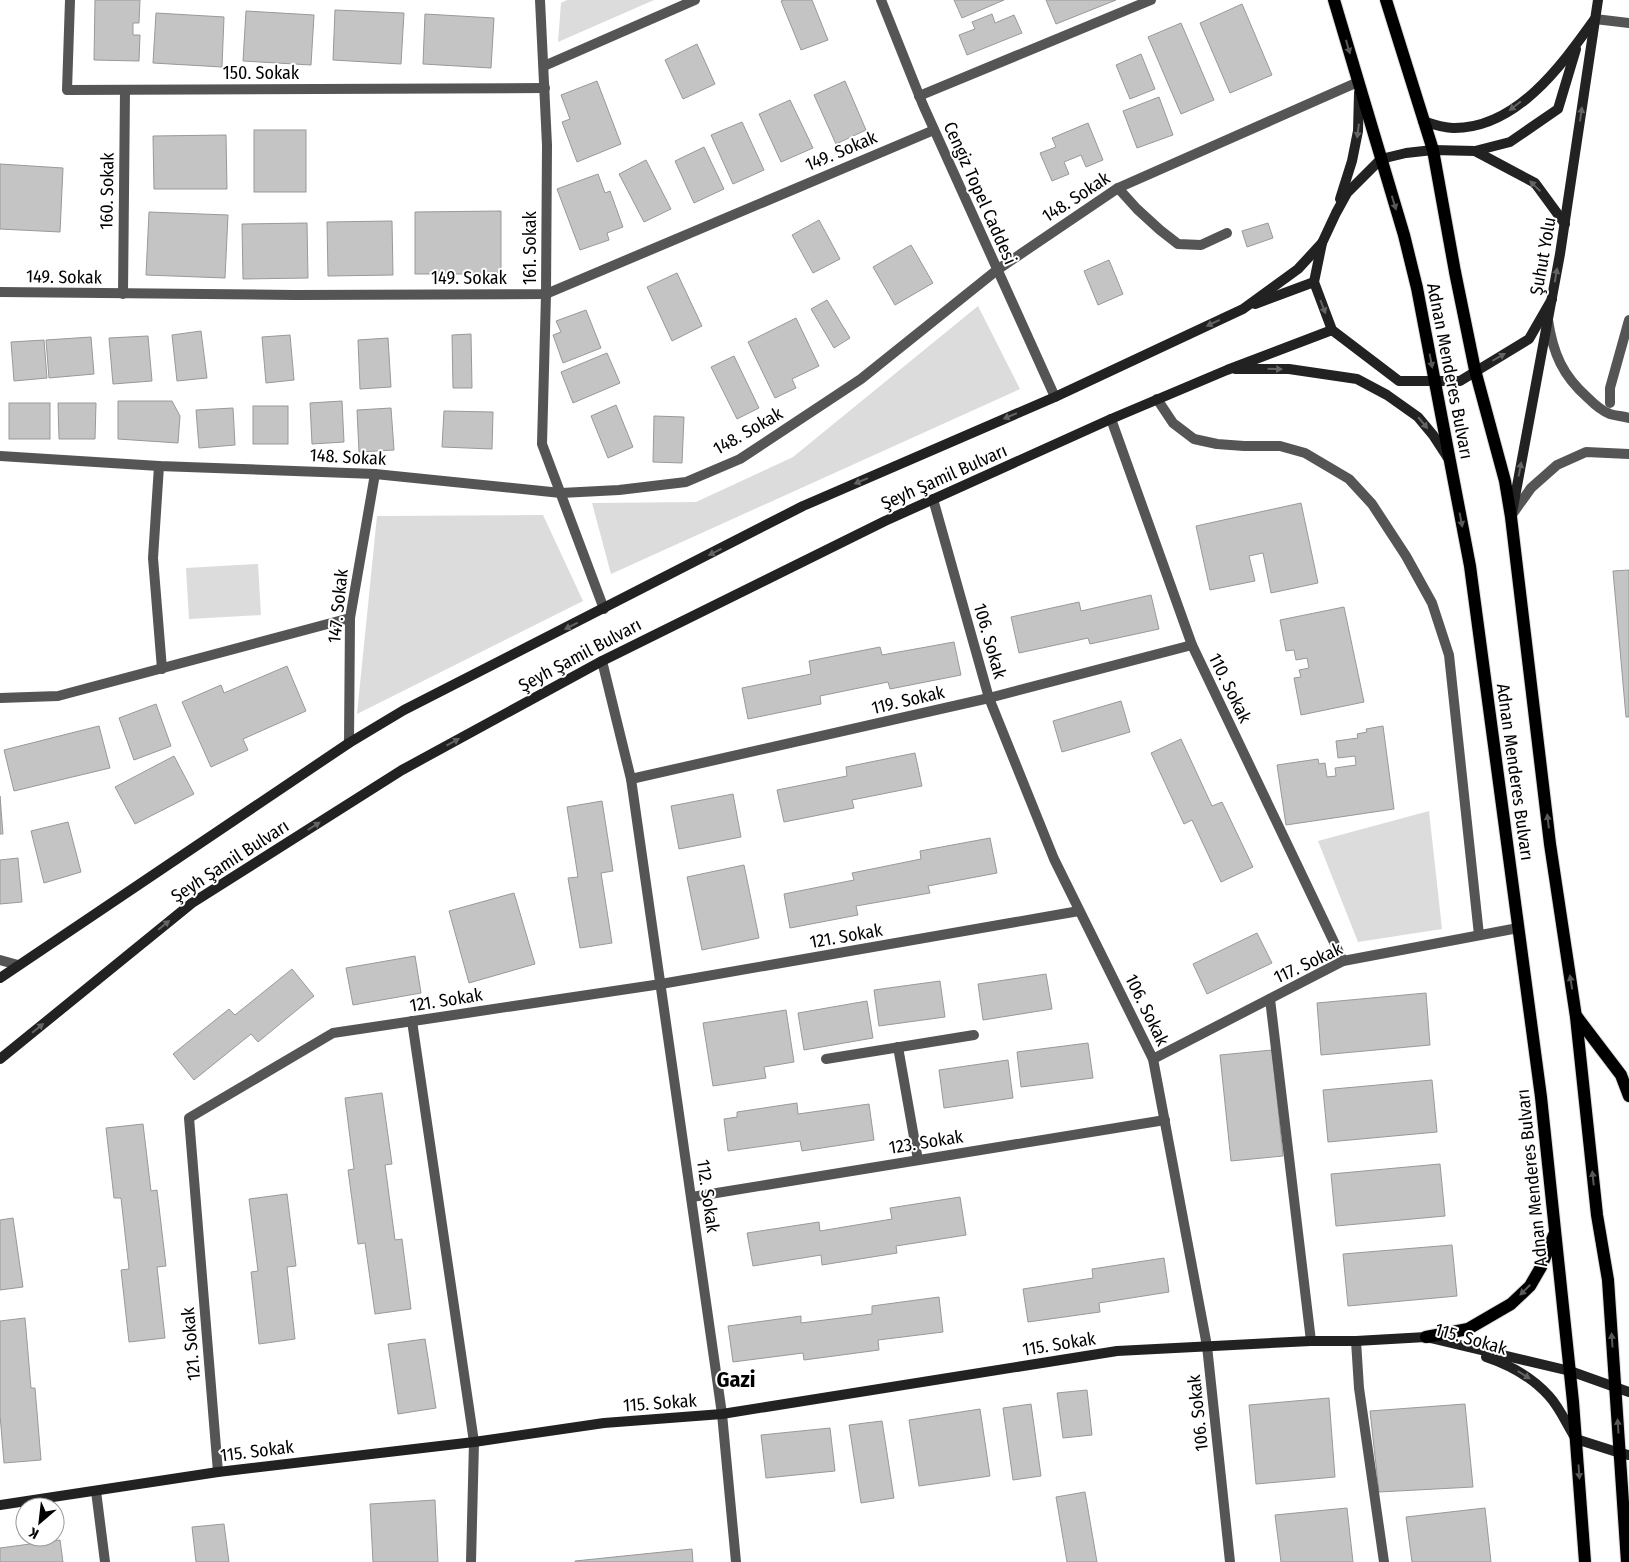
<svg xmlns="http://www.w3.org/2000/svg" width="1629" height="1562" font-family="'Fira Sans Condensed',sans-serif">
<style>
.green{fill:#dcdcdc}
.building{fill:#c4c4c4;stroke:#999}
.lines{fill:none;stroke-linecap:round;stroke-linejoin:round}
.primary-casing{stroke:#dbdbdb;stroke-width:14}
.service{stroke:#555;stroke-width:10}
.minor{stroke:#555;stroke-width:10}
.tertiary{stroke:#555;stroke-width:10}
.secondary{stroke:#222;stroke-width:10}
.primary{stroke:#000;stroke-width:12}
.oneway{fill:#595959}
.oneway2{fill:#646464}
.labels{text-anchor:middle;dominant-baseline:central;stroke-width:4;stroke-linejoin:round;paint-order:stroke}
.street-label{font-size:18px;fill:#000;stroke:#fff}
.district-label{font-size:22px;font-weight:bold;fill:#000;stroke:#fff}
</style>
<rect width="100%" height="100%" fill="#fff"/>
<g class="green">
<path d="M567 0H654L558 42 561 3Z"/>
<path d="M978 306 1020 389 611 574 592 503 696 502 793 457Z"/>
<path d="M543 515 583 601 357 714 377 516Z"/>
<path d="M258 564 261 615 189 619 186 568Z"/>
<path d="M1429 811 1442 929 1358 942 1318 841Z"/>
</g>
<g class="building">
<path d="M95 0H140L139 23H133V35H140L139 61 94 60Z"/>
<path d="M784 0H812L828 40 801 50 781 1Z"/>
<path d="M954 0H1004L962 18Z"/>
<path d="M1046 0H1116L1056 24Z"/>
<path d="M1242 4 1272 75 1230 93 1200 23Z"/>
<path d="M335 10 404 13 401 64 333 60Z"/>
<path d="M246 11 314 15 311 65 243 61Z"/>
<path d="M156 13 224 17 222 67 153 63Z"/>
<path d="M425 14 494 18 491 68 423 64Z"/>
<path d="M992 14 995 23 1014 15 1022 33 967 55 959 35 975 29 972 22Z"/>
<path d="M1181 23 1214 100 1181 114 1148 37Z"/>
<path d="M697 44 715 84 683 99 665 60Z"/>
<path d="M1141 54 1155 89 1130 99 1116 65Z"/>
<path d="M597 81 621 144 577 162 562 122 570 119 561 95Z"/>
<path d="M845 81 866 130 836 144 814 95Z"/>
<path d="M1159 97 1173 135 1137 148 1123 111Z"/>
<path d="M790 100 813 148 781 162 759 114Z"/>
<path d="M742 122 764 170 733 184 711 135Z"/>
<path d="M1088 123 1103 160 1086 167 1081 155 1064 162 1069 174 1052 181 1040 153 1056 147 1052 138Z"/>
<rect x="254" y="130" width="52" height="62"/>
<path d="M226 135 227 189H154L153 136Z"/>
<path d="M704 147 724 189 694 203 675 161Z"/>
<path d="M646 160 671 209 644 222 619 174Z"/>
<path d="M0 164 63 168 60 232 0 229Z"/>
<path d="M598 174 605 193 610 191 623 227 607 233 609 240 580 250 557 189Z"/>
<path d="M501 211V274H415V212Z"/>
<path d="M149 212 228 215 225 278 146 275Z"/>
<path d="M819 220 840 259 813 273 792 235Z"/>
<path d="M392 221 393 275 328 276 327 222Z"/>
<path d="M307 223 308 278 243 279 242 224Z"/>
<path d="M1268 223 1273 238 1247 247 1242 231Z"/>
<path d="M911 245 933 283 895 305 873 267Z"/>
<path d="M1109 260 1123 294 1098 305 1084 271Z"/>
<path d="M677 273 702 326 672 341 647 287Z"/>
<path d="M827 300 850 338 834 348 811 309Z"/>
<path d="M586 310 601 348 563 363 553 335 561 332 556 321Z"/>
<path d="M796 318 819 366 792 379 796 388 775 398 748 342Z"/>
<path d="M201 331 207 378 177 381 172 335Z"/>
<path d="M471 334 472 388H453L452 335Z"/>
<path d="M290 335 294 380 266 383 262 337Z"/>
<path d="M148 336 152 381 113 384 109 338Z"/>
<path d="M91 337 94 374 49 378 46 340Z"/>
<path d="M388 338 391 387 360 389 358 340Z"/>
<path d="M44 340 47 378 14 381 11 342Z"/>
<path d="M607 353 620 383 573 403 561 372Z"/>
<path d="M734 356 759 408 737 419 711 367Z"/>
<path d="M118 401H172L180 416 178 443 118 439Z"/>
<path d="M342 401 344 442 312 444 310 403Z"/>
<rect x="9" y="403" width="41" height="36"/>
<path d="M58 403H96L95 439H59Z"/>
<path d="M616 405 633 447 608 458 591 416Z"/>
<rect x="253" y="406" width="35" height="38"/>
<path d="M233 408 235 445 199 448 196 410Z"/>
<path d="M391 408 394 450 359 452 357 410Z"/>
<path d="M444 411 493 412 492 449 442 447Z"/>
<path d="M654 416 684 417 682 463 653 462Z"/>
<path d="M1301 503 1318 583 1271 593 1263 553 1249 556 1255 581 1210 590 1196 526Z"/>
<path d="M1629 570V717H1626L1613 571Z"/>
<path d="M1151 595 1159 629 1090 644 1088 638 1019 653 1011 617 1079 602 1081 611Z"/>
<path d="M1344 607 1364 702 1301 715 1294 678 1301 677 1299 670 1309 668 1307 658 1296 660 1294 650 1286 651 1280 620Z"/>
<path d="M954 642 961 675 890 689 888 682 820 696 821 704 748 719 742 688 811 674 809 661 880 647 882 655Z"/>
<path d="M287 666 306 711 243 739 248 750 211 767 182 702 221 685 224 693Z"/>
<path d="M1121 701 1130 732 1062 752 1053 721Z"/>
<path d="M156 704 171 746 134 760 119 718Z"/>
<path d="M99 726 110 768 14 791 4 750Z"/>
<path d="M1383 726 1394 809 1286 825 1277 765 1318 759 1319 764 1325 763 1327 777 1336 776 1335 768 1356 765 1355 756 1338 758 1336 741 1358 738 1357 734 1367 732 1366 729Z"/>
<path d="M1181 739 1212 806 1222 802 1253 867 1221 882 1192 820 1184 824 1151 753Z"/>
<path d="M915 753 922 786 852 800 854 808 784 822 777 790 847 776 846 767Z"/>
<path d="M174 756 194 794 135 824 115 787Z"/>
<path d="M733 794 741 837 679 849 671 806Z"/>
<path d="M0 796 3 834H0Z"/>
<path d="M602 801 613 871 601 873 612 943 580 948 568 878 578 877 567 807Z"/>
<path d="M68 822 81 872 44 883 31 831Z"/>
<path d="M990 838 997 873 928 886 930 893 856 906 858 915 790 928 784 894 854 880 852 873 921 859 920 851Z"/>
<path d="M18 858 22 902 0 904V860Z"/>
<path d="M744 865 759 938 702 950 687 877Z"/>
<path d="M514 893 535 964 469 983 449 911Z"/>
<path d="M1257 933 1272 963 1207 994 1193 964Z"/>
<path d="M415 956 421 993 353 1005 346 968Z"/>
<path d="M292 969 314 996 258 1042 251 1034 194 1080 173 1054 229 1009 235 1015Z"/>
<path d="M1046 974 1052 1009 983 1020 978 984Z"/>
<path d="M940 981 945 1017 879 1026 874 990Z"/>
<path d="M1426 993 1430 1045 1321 1055 1317 1003Z"/>
<path d="M867 1001 873 1038 804 1050 798 1013Z"/>
<path d="M786 1010 794 1062 764 1067 766 1078 713 1086 703 1023Z"/>
<path d="M1088 1043 1093 1078 1021 1087 1017 1052Z"/>
<path d="M1272 1050 1283 1156 1231 1161 1220 1055Z"/>
<path d="M1008 1060 1013 1098 944 1108 939 1070Z"/>
<path d="M1432 1080 1437 1132 1328 1142 1323 1090Z"/>
<path d="M382 1093 392 1164 385 1165 395 1240 402 1239 411 1309 375 1314 365 1243 358 1244 348 1170 354 1169 345 1098Z"/>
<path d="M797 1103 798 1114 869 1104 874 1140 802 1151 800 1141 728 1151 724 1119 737 1117V1112Z"/>
<path d="M143 1124 151 1191 157 1190 166 1266 157 1267 165 1338 129 1342 121 1270 129 1269 121 1198H114L106 1128Z"/>
<path d="M1440 1164 1445 1216 1336 1226 1331 1174Z"/>
<path d="M287 1194 296 1266 287 1267 295 1339 259 1344 251 1272 258 1271 249 1199Z"/>
<path d="M960 1197 966 1235 896 1246 897 1253 822 1265 821 1255 753 1266 747 1233 819 1222 820 1231 892 1219 890 1208Z"/>
<path d="M13 1218 23 1287 0 1290V1220Z"/>
<path d="M1452 1245 1457 1296 1348 1306 1343 1254Z"/>
<path d="M1164 1258 1169 1292 1099 1303 1100 1312 1028 1322 1023 1289 1093 1278 1092 1269Z"/>
<path d="M939 1297 943 1332 878 1340 879 1350 804 1360 803 1353 733 1362 728 1326 801 1316V1323L872 1314V1306Z"/>
<path d="M25 1318 31 1388H35L41 1460 4 1463 0 1415V1321Z"/>
<path d="M425 1339 436 1408 398 1414 388 1344Z"/>
<path d="M1087 1390 1092 1435 1063 1438 1057 1393Z"/>
<path d="M1329 1398 1335 1477 1256 1484 1249 1405Z"/>
<path d="M1031 1404 1041 1476 1013 1480 1003 1408Z"/>
<path d="M1465 1404 1473 1487 1379 1492 1370 1411Z"/>
<path d="M980 1409 990 1476 919 1486 909 1420Z"/>
<path d="M882 1421 894 1498 861 1503 849 1425Z"/>
<path d="M830 1428 835 1471 766 1478 761 1435Z"/>
<path d="M1085 1492 1097 1562H1067L1056 1497Z"/>
<path d="M435 1500 438 1562H373L370 1504Z"/>
<path d="M1347 1508 1353 1562H1281L1275 1515Z"/>
<path d="M1485 1508 1491 1562H1412L1406 1517Z"/>
<path d="M224 1524 229 1562H196L192 1527Z"/>
<path d="M60 1540 63 1562H0V1548Z"/>
<path d="M692 1549 693 1562H575V1561Z"/>
</g>
<g class="lines">
<defs>
<g id="primary">
<path d="M1334 0 1404 235 1417 288 1470 566 1541 1097 1573 1402 1585 1562"/>
<path d="M1386 0 1433 150 1455 272 1475 370 1505 481 1511 517 1550 844 1576 1017 1597 1215 1608 1280 1627 1562"/>
<path d="M1577 1017 1621 1075 1629 1096"/>
<path d="M1426 1337 1468 1329 1511 1304 1530 1286 1541 1267 1554 1235"/>
</g>
</defs>
<use href="#primary" class="primary-casing"/>
<g class="service">
<path d="M1118 188 1137 209 1160 230 1178 244 1201 245 1227 233"/>
<path d="M898 1047 918 1160"/>
<path d="M826 1059 974 1035"/>
<path d="M1356 1341 1359 1388 1384 1562"/>
</g>
<g class="minor">
<path d="M70 0 67 90 545 88"/>
<path d="M1595 19 1629 23"/>
<path d="M544 66 695 0"/>
<path d="M919 96 1151 0"/>
<path d="M0 292 295 295 546 294 934 130"/>
<path d="M123 294 125 90"/>
<path d="M1157 399 1173 423 1194 439 1217 444 1244 446H1280L1305 453 1349 479 1372 504 1406 556 1432 603 1449 655 1479 935"/>
<path d="M1610 403V388L1629 320"/>
<path d="M1111 419 1192 645 1343 961"/>
<path d="M0 456 159 466 375 474 561 493 619 490 686 482 740 459 861 379 997 270 1118 188 1358 82"/>
<path d="M159 466 153 558 162 669"/>
<path d="M933 499 989 698 1054 859 1153 1059 1207 1346 1230 1562"/>
<path d="M0 698 58 696 350 618"/>
<path d="M349 743 350 618 375 474"/>
<path d="M631 779 989 698 1192 645"/>
<path d="M1270 999 1311 1341"/>
<path d="M412 1021 474 1442"/>
<path d="M1153 1059 1343 961 1518 928"/>
<path d="M692 1197 1165 1120"/>
<path d="M218 1472 189 1118 333 1033 661 984 1079 911"/>
<path d="M96 1491 105 1562"/>
</g>
<g class="tertiary">
<path d="M540 0 547 145 546 294 542 444 604 609"/>
<path d="M881 0 923 105 1055 397"/>
<path d="M1548 320C1553 354 1563 376 1588 398 1594 404 1602 411 1610 414 1616 416 1623 416 1629 418"/>
<path d="M1511 516 1531 488 1557 465 1586 452 1629 454"/>
<path d="M602 661 631 779 722 1414 736 1562"/>
<path d="M0 960 18 965"/>
<path d="M471 1562 474 1442"/>
</g>
<g class="secondary">
<path d="M1423 121C1432 124 1443 128 1453 128 1516 129 1561 66 1594 20"/>
<path d="M1475 151 1510 142 1558 109 1576 49"/>
<path d="M1340 199 1352 161 1358 131 1359 93"/>
<path d="M1552 299 1529 339 1460 381H1399L1332 330 1314 282 1322 243 1336 213 1347 193 1381 159 1406 153 1433 150 1475 151 1535 183 1565 224"/>
<path d="M1255 304 1314 282"/>
<path d="M1235 369H1289L1357 379 1387 395 1418 417 1433 435 1448 458"/>
<path d="M1512 513 1560 254 1598 0"/>
<path d="M0 978 349 743 404 710 803 506 1055 397 1243 309 1298 269 1322 243"/>
<path d="M0 1059 192 903 402 770 602 661 885 521 1111 419 1227 370 1332 330"/>
<path d="M1486 1357C1510 1365 1532 1377 1549 1396 1560 1408 1567 1425 1576 1439L1620 1453 1629 1455"/>
<path d="M0 1505 218 1472 474 1442 604 1423 722 1414 1117 1351 1311 1341H1356L1426 1337 1570 1371 1629 1392"/>
</g>
<use href="#primary" class="primary"/>
</g>
<defs><path id="oneway-solid" d="M-6-.8H1V-3.2L6.5 0L1 3.2V.8H-6Z" transform="scale(1.25)"/></defs>
<g class="oneway">
<use href="#oneway-solid" transform="translate(1348 47) rotate(74)"/>
<use href="#oneway-solid" transform="translate(1394 203) rotate(73)"/>
<use href="#oneway-solid" transform="translate(1431 361) rotate(79)"/>
<use href="#oneway-solid" transform="translate(1461 520) rotate(79)"/>
<use href="#oneway-solid" transform="translate(1548 821) rotate(-97)"/>
<use href="#oneway-solid" transform="translate(1571 982) rotate(-99)"/>
<use href="#oneway-solid" transform="translate(1593 1178) rotate(-96)"/>
<use href="#oneway-solid" transform="translate(1525 1290) rotate(135)"/>
<use href="#oneway-solid" transform="translate(1612 1340) rotate(-94)"/>
<use href="#oneway-solid" transform="translate(1618 1426) rotate(-94)"/>
<use href="#oneway-solid" transform="translate(1579 1472) rotate(86)"/>
</g>
<g class="oneway2">
<use href="#oneway-solid" transform="translate(1515 106) rotate(142)"/>
<use href="#oneway-solid" transform="translate(1581 114) rotate(-82)"/>
<use href="#oneway-solid" transform="translate(1358 131) rotate(97)"/>
<use href="#oneway-solid" transform="translate(1535 186) rotate(-136)"/>
<use href="#oneway-solid" transform="translate(1556 275) rotate(-80)"/>
<use href="#oneway-solid" transform="translate(1323 307) rotate(69)"/>
<use href="#oneway-solid" transform="translate(1213 323) rotate(155)"/>
<use href="#oneway-solid" transform="translate(1499 357) rotate(-30)"/>
<use href="#oneway-solid" transform="translate(1275 369) rotate(2)"/>
<use href="#oneway-solid" transform="translate(1010 416) rotate(157)"/>
<use href="#oneway-solid" transform="translate(1423 423) rotate(50)"/>
<use href="#oneway-solid" transform="translate(1520 469) rotate(-79)"/>
<use href="#oneway-solid" transform="translate(861 481) rotate(157)"/>
<use href="#oneway-solid" transform="translate(715 552) rotate(153)"/>
<use href="#oneway-solid" transform="translate(571 626) rotate(153)"/>
<use href="#oneway-solid" transform="translate(453 742) rotate(-29)"/>
<use href="#oneway-solid" transform="translate(314 826) rotate(-32)"/>
<use href="#oneway-solid" transform="translate(164 925) rotate(-39)"/>
<use href="#oneway-solid" transform="translate(38 1028) rotate(-39)"/>
<use href="#oneway-solid" transform="translate(1524 1375) rotate(32)"/>
</g>
<g class="labels">
<g class="street-label">
<text x="261" y="73">150. Sokak</text>
<text transform="translate(841 151) rotate(-23)">149. Sokak</text>
<text transform="translate(107 191) rotate(-89)">160. Sokak</text>
<text transform="translate(980 193) rotate(66)">Cengiz Topel Caddesi</text>
<text transform="translate(1076 197) rotate(-33)">148. Sokak</text>
<text transform="translate(530 248) rotate(-90)">161. Sokak</text>
<text transform="translate(1543 256) rotate(-80)">Şuhut Yolu</text>
<text transform="translate(64 277) rotate(1)">149. Sokak</text>
<text x="469" y="278">149. Sokak</text>
<text transform="translate(1450 371) rotate(79)">Adnan Menderes Bulvarı</text>
<text transform="translate(748 431) rotate(-30)">148. Sokak</text>
<text transform="translate(348 457) rotate(3)">148. Sokak</text>
<text transform="translate(944 477) rotate(-24)">Şeyh Şamil Bulvarı</text>
<text transform="translate(338 606) rotate(-84)">147. Sokak</text>
<text transform="translate(990 641) rotate(74)">106. Sokak</text>
<text transform="translate(580 655) rotate(-28)">Şeyh Şamil Bulvarı</text>
<text transform="translate(1230 688) rotate(64)">110. Sokak</text>
<text transform="translate(908 700) rotate(-13)">119. Sokak</text>
<text transform="translate(1515 772) rotate(82)">Adnan Menderes Bulvarı</text>
<text transform="translate(230 861) rotate(-33)">Şeyh Şamil Bulvarı</text>
<text transform="translate(846 936) rotate(-10)">121. Sokak</text>
<text transform="translate(1308 963) rotate(-25)">117. Sokak</text>
<text transform="translate(446 1000) rotate(-9)">121. Sokak</text>
<text transform="translate(1147 1010) rotate(64)">106. Sokak</text>
<text transform="translate(926 1142) rotate(-9)">123. Sokak</text>
<text transform="translate(1532 1178) rotate(-96)">Adnan Menderes Bulvarı</text>
<text transform="translate(708 1196) rotate(82)">112. Sokak</text>
<text transform="translate(1471 1339) rotate(16)">115. Sokak</text>
<text transform="translate(191 1344) rotate(-95)">121. Sokak</text>
<text transform="translate(1059 1344) rotate(-9)">115. Sokak</text>
<text transform="translate(660 1403) rotate(-4)">115. Sokak</text>
<text transform="translate(1198 1413) rotate(-96)">106. Sokak</text>
<text transform="translate(257 1451) rotate(-7)">115. Sokak</text>
</g>
<g class="district-label">
<text x="736" y="1379">Gazi</text>
</g>
</g>
<g transform="translate(40 1522) rotate(208)"><circle r="24" fill="#ffffff" stroke="#999999"/>
<path d="M0-4L9 19L0 12L-9 19Z" fill="#000000"/>
<text y="-8" font-size="14" font-weight="bold" text-anchor="middle" fill="#000000">K</text>
</g>
</svg>
